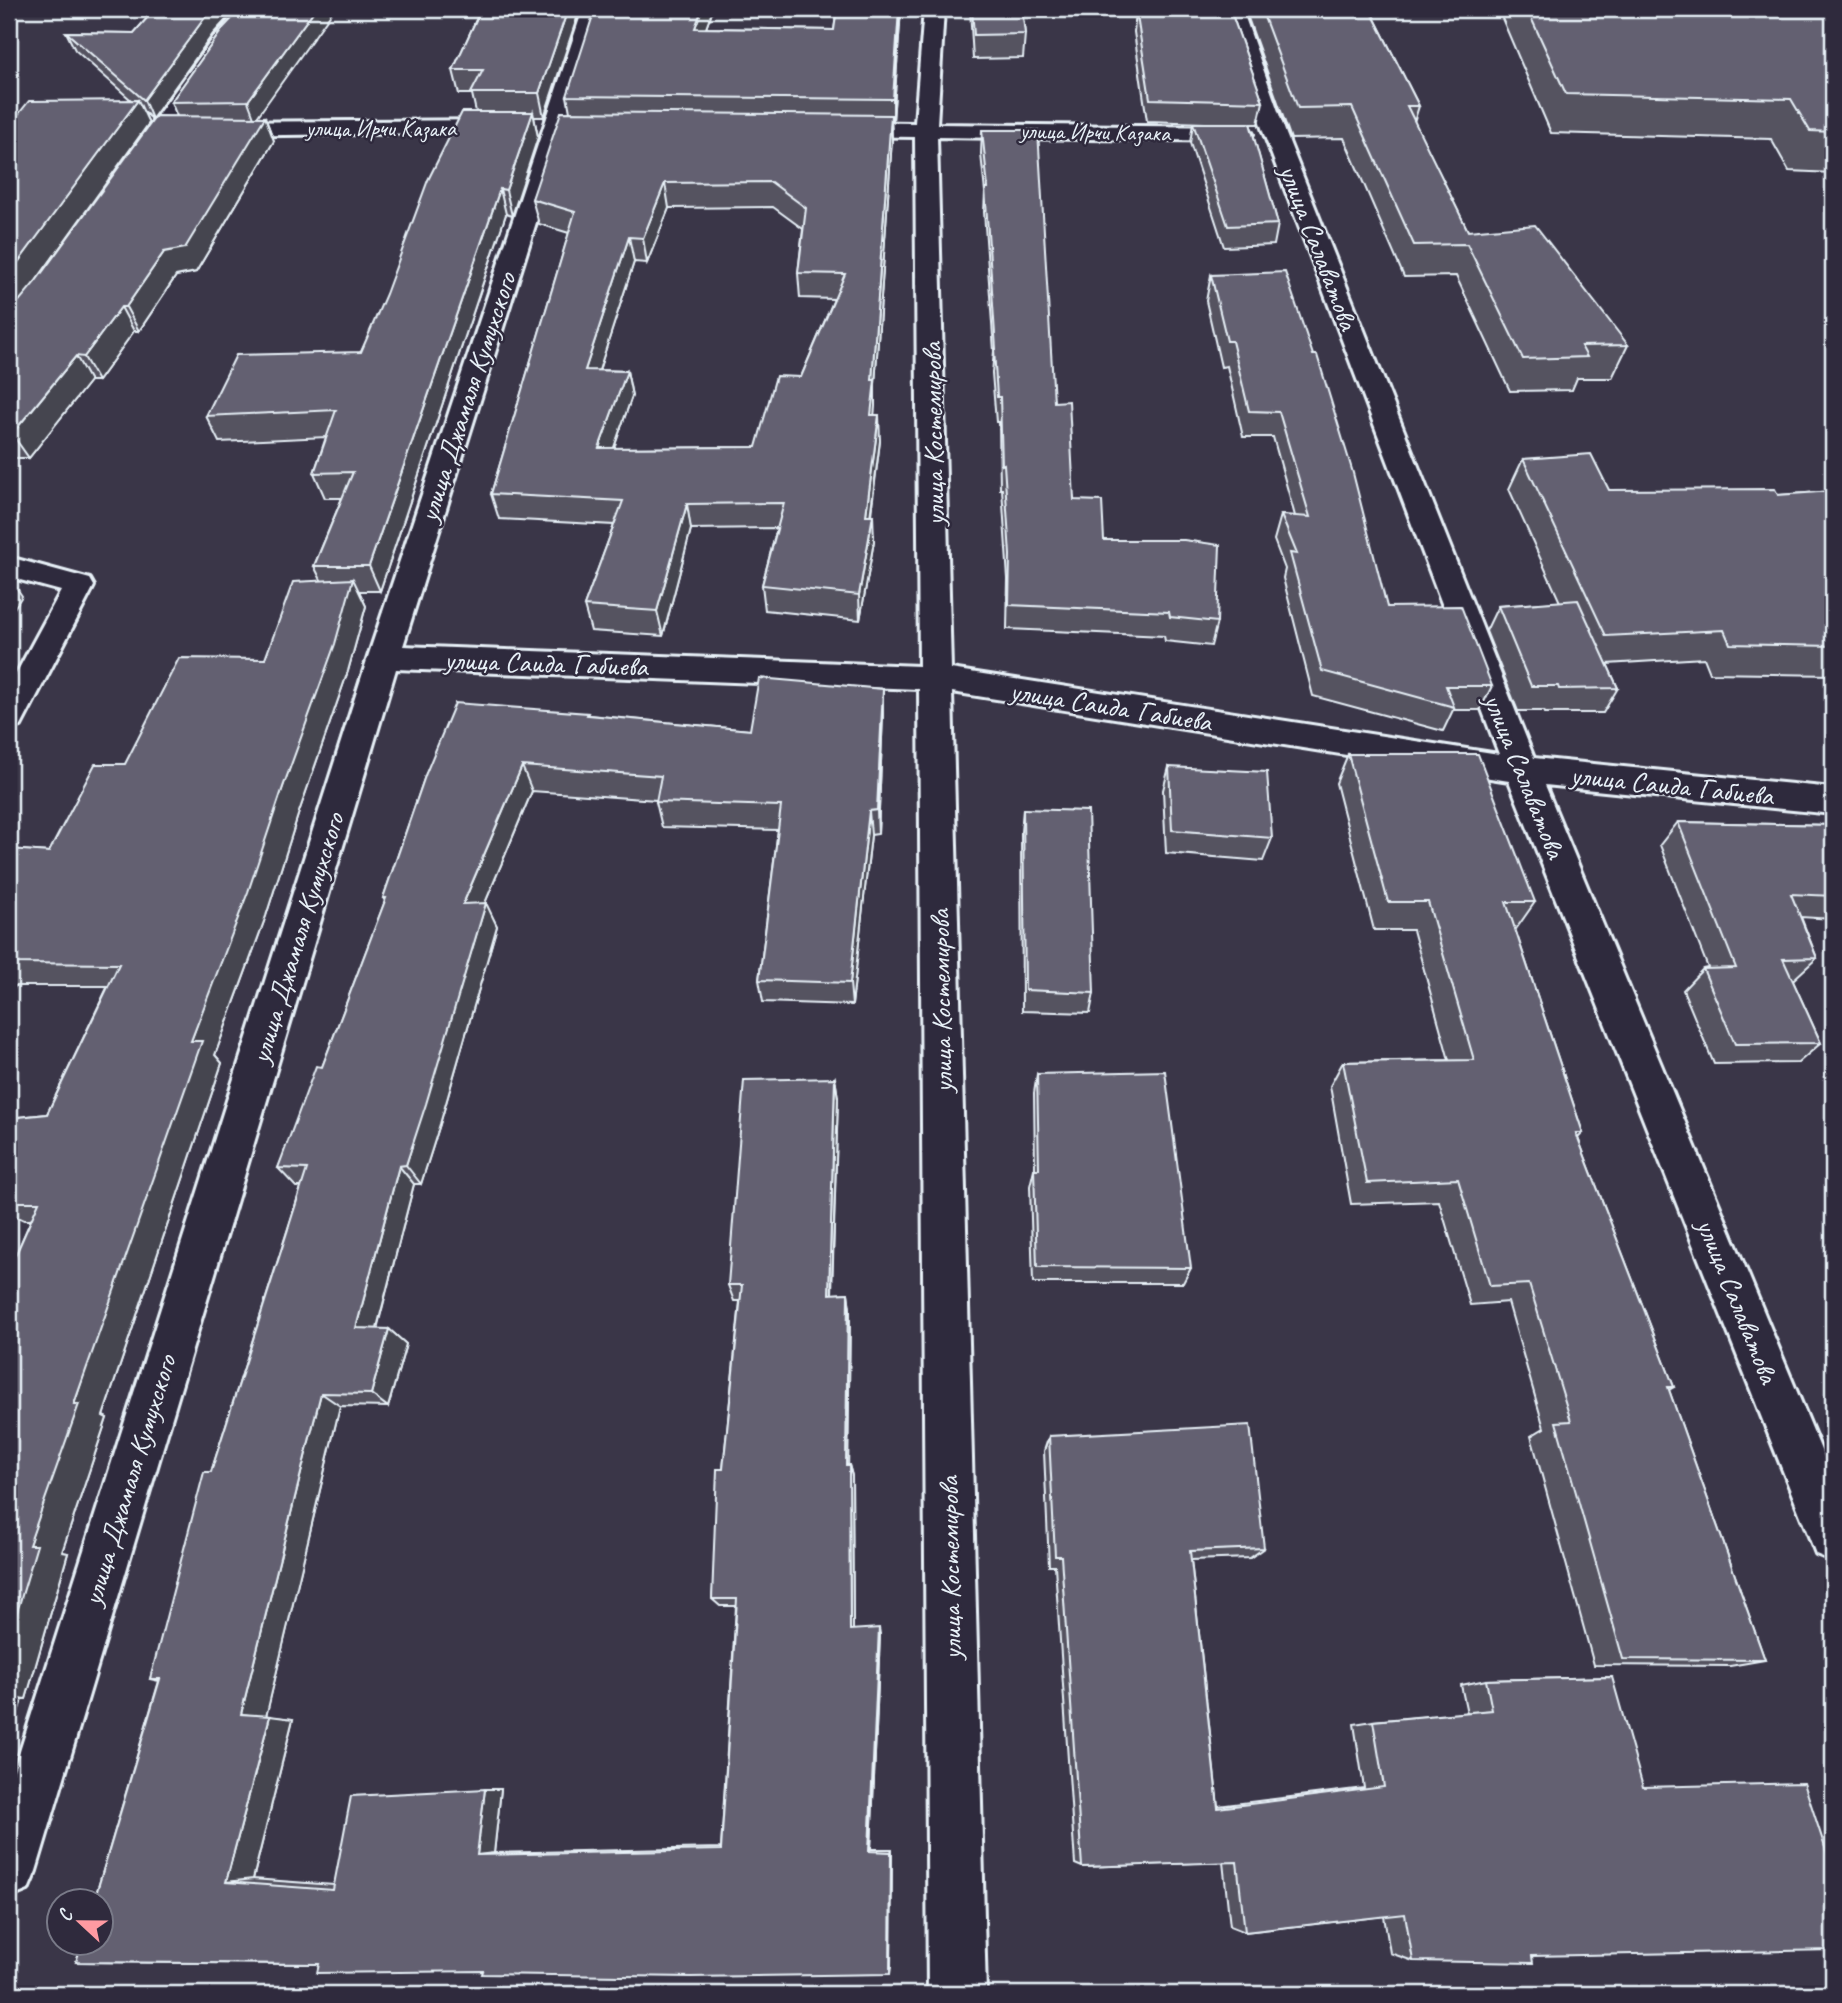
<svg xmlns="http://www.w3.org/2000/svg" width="1842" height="2003" font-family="Caveat,sans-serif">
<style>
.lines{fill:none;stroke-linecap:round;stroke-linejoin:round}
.minor-casing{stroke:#e8f1f8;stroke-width:6}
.minor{fill:#2f2a3d;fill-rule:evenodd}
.wall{fill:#555361;stroke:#e8f1f8;stroke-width:2;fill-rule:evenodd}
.shaded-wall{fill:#45444f;stroke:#e8f1f8;stroke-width:2}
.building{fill:#636171;stroke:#e8f1f8;stroke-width:2;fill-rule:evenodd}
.labels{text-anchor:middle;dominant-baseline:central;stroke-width:5;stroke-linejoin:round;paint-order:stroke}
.far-street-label{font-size:23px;fill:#e8f1f8;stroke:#2f2a3d}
.street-label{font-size:28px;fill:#e8f1f8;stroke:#2f2a3d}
</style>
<rect width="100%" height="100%" fill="#3a3648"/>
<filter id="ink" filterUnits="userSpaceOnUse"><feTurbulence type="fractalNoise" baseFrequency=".0143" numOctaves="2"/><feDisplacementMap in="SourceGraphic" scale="14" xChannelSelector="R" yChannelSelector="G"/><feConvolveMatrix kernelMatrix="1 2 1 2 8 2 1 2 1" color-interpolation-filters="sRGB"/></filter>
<g filter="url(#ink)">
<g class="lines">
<defs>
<g id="minor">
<path d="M239 9H260L229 44 146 163H130L127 158 130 153 215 36Z"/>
<path d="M583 9H603L403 646 919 666 915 137 840 136 832 134 829 129 832 124 840 122 915 123 924 9H944L937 124 1242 127 1250 129 1253 134 1250 139 1242 141 937 137 951 669 1499 754 1264 134 1222 9H1242L1286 134 1534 758 1833 788V814L1545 785 1833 1479V1561L1816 1554 1509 781 952 692 986 1994H928L919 689 396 669 36 1871 28 1890 9 1898V1786L368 657Z"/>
<path d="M507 120 515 122 518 127 515 132 217 136 209 134 206 129 209 124 217 122Z"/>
<path d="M9 557 90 579 94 586 21 726 9 729V687L61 591 9 577Z"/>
</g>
</defs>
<use href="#minor" class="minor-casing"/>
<use href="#minor" class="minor"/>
</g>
<g class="wall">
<path d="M155 9H236L213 34 152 119 143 111 149 123 36 281 177 116 171 102 224 27 257 117H265L274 141 196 272 176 276 139 331H134L98 381H90L29 458H15L9 466V126L131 100 75 50 66 32 134 33Z"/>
<path d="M481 9H577L578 15 544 117H534L538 137 512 216 506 214 380 591H359L366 606 348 671 299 812 266 916 215 1055 222 1063 103 1416 107 1418 62 1552 68 1553 26 1699H22L9 1743V1270L31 1220H24L20 1218H9V1118L47 1114 108 986H15L9 997V849L49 852 125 764 265 659 321 580 314 566 342 498H325L314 473 326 437 219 442 206 416 361 352 476 112 472 94H459L453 70Z"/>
<path d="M713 9 706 28 834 30 837 9H901L893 121H891L892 139 875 384 874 415 880 441 871 515 874 541 860 620 765 610 762 585 777 528 691 529 663 636 591 631 584 606 614 525 499 519 491 494 569 233 539 224 532 199 570 112 567 96ZM773 207 803 229 798 273 800 298 834 299 801 377 756 447 614 448 632 396 627 371 599 370 634 262 647 263 669 208Z"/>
<path d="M970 9H1022L1025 34 1023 58 973 59Z"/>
<path d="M1135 9H1230L1263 102 1258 124H1250L1278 224 1274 245 1224 247 1190 143 1193 123H1205L1147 121 1134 32 1136 12Z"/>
<path d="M1250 9H1370L1419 106 1414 122 1468 231 1628 345 1612 378H1577L1572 390 1510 391 1456 276 1404 277 1344 138 1291 139 1248 18Z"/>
<path d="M1498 9H1826L1833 20V173L1789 171 1771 139 1551 133Z"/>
<path d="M982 130 1054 402 1074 500 1104 540 1217 622 1211 646 1165 641 1164 636 1007 629 1008 579 1002 489H1000L999 422H996L992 373 994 351 984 212 985 192 981 154Z"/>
<path d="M1211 275 1387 607 1492 686 1480 710H1453L1443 731 1313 696 1283 578 1285 569 1274 540 1281 515 1295 516 1273 437H1243L1227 366 1221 367 1206 301Z"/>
<path d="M1523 459 1609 490 1778 495 1833 491V675L1710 673 1704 658 1607 664 1618 688 1603 713H1545L1544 711H1518L1486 631 1498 606 1560 602 1509 489Z"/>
<path d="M883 714 878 834 871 835 852 1005 763 1002 759 980 778 830 662 827 656 802V800L532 791 485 903 497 926 440 1124 421 1184H414L377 1329H389L406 1344 388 1407 340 1406 266 1716 293 1719 253 1879 334 1885 485 1789H501L494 1853 721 1848 736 1606H720L712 1599 723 1469 740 1301H734L728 1285 835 1078 838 1098 832 1294 848 1293 850 1309 848 1465H849L852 1476 853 1630 880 1634 871 1849H892L891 1967 483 1971 319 1964 76 1962 159 1681 150 1679 211 1472 301 1187H296L278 1168 322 1067 385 901 383 898 426 773 589 715 750 730Z"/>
<path d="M1348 754 1535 902 1516 929H1515L1583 1133 1578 1138 1674 1387 1669 1390 1765 1660 1730 1666 1594 1665 1531 1436 1544 1428 1508 1302 1470 1305 1439 1201 1351 1204 1330 1086 1343 1062 1449 1060 1413 930H1374L1336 783Z"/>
<path d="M1169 767 1272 838 1263 861 1166 853 1163 790Z"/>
<path d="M1023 809 1094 993 1090 1013 1022 1011 1021 832Z"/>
<path d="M1678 822 1833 825V919L1801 917 1817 958 1794 979H1792L1821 1043 1798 1063 1714 1064 1683 990 1703 969 1708 968 1660 845Z"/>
<path d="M1037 1074 1191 1268 1183 1283H1033L1030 1186 1034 1169H1035L1034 1093Z"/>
<path d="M1049 1436 1264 1548 1250 1558 1191 1560 1218 1806 1364 1788 1354 1724 1373 1721 1467 1713 1461 1685 1486 1680 1612 1677 1532 1956 1413 1961 1390 1953 1384 1916 1245 1932 1230 1926 1223 1862 1082 1867 1075 1864 1055 1566H1049L1044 1451Z"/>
</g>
<g class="shaded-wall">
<path d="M212 9H236L213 34 152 119 144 100 206 16Z"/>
<path d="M315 9H334L255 120 248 101Z"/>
<path d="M568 9H577L578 15 544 117 539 93Z"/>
<path d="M702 9H713L698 50 695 28Z"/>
<path d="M899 9H901L893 121V99Z"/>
<path d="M138 100 149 123 28 292 9 315V274Z"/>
<path d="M533 112 538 137 512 216 506 190Z"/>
<path d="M891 115 892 139 875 384V406L872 440 871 415 872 380Z"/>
<path d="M265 117 274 141 196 272 176 276 139 331 126 307 164 252Z"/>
<path d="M665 183 669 208 647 263 643 238Z"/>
<path d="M500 189 506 214 380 591 369 566Z"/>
<path d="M629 237 634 262 591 395 585 370Z"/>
<path d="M121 307 134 331 98 381 84 357Z"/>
<path d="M76 356 90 381 29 458 12 434Z"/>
<path d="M627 371 632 396 605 473 599 448Z"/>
<path d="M879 415 880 441 867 540 866 515Z"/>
<path d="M9 449 15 458 9 466Z"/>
<path d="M687 504 691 529 663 636 657 611Z"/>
<path d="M873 515 874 541 860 620 859 595Z"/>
<path d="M9 577 22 596 9 616Z"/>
<path d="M353 579 366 606 348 671 299 812 266 916 215 1055 222 1063 103 1416 107 1418 62 1552 68 1553 26 1699 9 1697V1639L29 1545 191 1041 283 787Z"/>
<path d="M883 689V714L878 834 877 810Z"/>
<path d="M522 766 532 791 475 927 463 904Z"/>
<path d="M869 811 871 835 852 1005 850 983Z"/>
<path d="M486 903 497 926 440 1124 421 1184 406 1165Z"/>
<path d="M9 980 15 986 9 997Z"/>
<path d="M835 1078 838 1098 831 1309 829 1294Z"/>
<path d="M399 1166 414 1184 373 1343 356 1328Z"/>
<path d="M848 1293 850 1309 848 1476 846 1465Z"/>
<path d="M389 1329 406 1344 388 1407 371 1394Z"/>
<path d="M321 1393 340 1406 266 1717 241 1714Z"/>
<path d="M849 1465 852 1476 853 1636 850 1630Z"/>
<path d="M879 1628 880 1634 871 1849 869 1851Z"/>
<path d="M9 1697 22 1699 9 1743Z"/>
<path d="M270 1716 293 1719 253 1879 226 1882Z"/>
<path d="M485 1789H501L494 1853 477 1855Z"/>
<path d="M892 1849 891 1967 890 1974 891 1852Z"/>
</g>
<g class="building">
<path d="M155 9H212L206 16 144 100 66 32 134 33Z"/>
<path d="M241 9H315L248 101 171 102 224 27Z"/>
<path d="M481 9H568L539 93H471L483 70H453Z"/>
<path d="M595 9H702L695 28 834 30 837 9H899L893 99 567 96Z"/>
<path d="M972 9H1022L1025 34 974 35Z"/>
<path d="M1142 9H1230L1263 102 1150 99 1136 10Z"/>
<path d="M1261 9H1370L1419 106H1407L1468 231 1535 225 1628 345 1581 346 1587 357 1523 359 1467 244 1414 245 1352 107 1298 108Z"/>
<path d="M1527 9H1826L1833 20V132L1810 131 1791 99 1566 94Z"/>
<path d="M138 100 14 268 9 274V126L29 101Z"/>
<path d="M462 112H533L506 190 500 189 369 566H314L353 472 314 473 336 410 206 416 236 355 361 352 386 294 428 180Z"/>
<path d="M561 112 891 115 872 380H875L871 415H879L866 515H873L859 595 762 585 784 503 687 504 657 611 584 606 623 501 491 494 575 212 532 199ZM771 182 806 208 798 273 845 274 801 377 776 376 756 447 599 448 627 371 585 370 629 237 643 238 665 183Z"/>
<path d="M156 116 265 117 185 248 164 252 126 307H121L84 357 76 356 12 434H9V313L36 281Z"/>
<path d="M1193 123H1250L1278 224 1228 226Z"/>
<path d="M982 130H1038L1054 402 1069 401 1074 500 1102 501 1104 540H1184L1220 545 1217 622 1170 617 1169 612 1009 605 1010 555 1004 464 1002 465 1000 397H997L994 349H996L985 188H988Z"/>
<path d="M1285 272 1313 355H1317L1353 473 1387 607 1461 606 1492 686H1446L1454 707 1322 671 1290 553 1297 554 1281 515 1310 517 1279 412 1249 411 1232 341H1227L1211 275Z"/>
<path d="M1591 454 1609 490 1775 489 1778 495 1833 491V646L1730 644 1724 630 1606 636 1523 459Z"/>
<path d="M353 579 335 644 283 787 248 892 191 1041H202L74 1404H79L29 1545H37L9 1639V1270L39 1202H9V1118L47 1114 119 964 9 963V849L49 852 95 764H125L179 658 265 659 293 582Z"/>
<path d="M1578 600 1618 688 1559 689 1558 686H1531L1498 606Z"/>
<path d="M759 678 883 689 877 810 869 811 850 983 759 980 781 806 656 802 661 776 522 766 463 904 486 903 426 1104 406 1165 399 1166 356 1328 389 1329 371 1394 321 1393 241 1714 270 1716 226 1882 333 1890 351 1796 485 1789 477 1855 721 1850 737 1599H712L717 1469H723L742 1285H728L744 1080 835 1078 829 1294 848 1293 846 1465H849L850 1630 879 1628 869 1851 891 1852 890 1974 691 1977 482 1974 483 1971 317 1973 319 1964 76 1962 82 1943H102V1901H94L160 1679H150L204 1472H211L307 1169 278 1168 316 1066 322 1067 386 898H383L426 773 455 703 588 713 587 715 750 730Z"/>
<path d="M1348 754H1478L1535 902H1506L1583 1133H1576L1674 1387H1668L1765 1660 1623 1659 1556 1422 1571 1421 1529 1284 1490 1286 1458 1179 1367 1183 1343 1062 1474 1060 1428 902H1388Z"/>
<path d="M1169 767 1267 772 1272 838 1172 830Z"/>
<path d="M1023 809 1088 811 1094 993 1025 990Z"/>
<path d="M1678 822 1833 825V896L1791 894 1817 958 1783 959 1821 1043 1735 1044 1703 969 1736 968Z"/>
<path d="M1165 1071 1191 1268 1037 1267 1034 1169H1039L1037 1074Z"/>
<path d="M1250 1425 1264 1548 1190 1551 1218 1808 1384 1787 1373 1721 1492 1710 1486 1680 1612 1677 1643 1787 1804 1783 1833 1872V1950L1532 1956 1533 1963 1413 1961 1405 1914 1245 1932 1237 1862 1082 1867 1061 1556H1055L1049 1436Z"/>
</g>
</g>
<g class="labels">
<g class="far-street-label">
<text x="381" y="128">улица Ирчи Казака</text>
<text transform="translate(1095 132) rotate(1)">улица Ирчи Казака</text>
</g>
<g class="street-label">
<text transform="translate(1319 247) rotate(69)">улица Салаватова</text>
<text transform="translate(467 397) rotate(-72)">улица Джамаля Кумухского</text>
<text transform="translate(933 434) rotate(-91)">улица Костемирова</text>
<text transform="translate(546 663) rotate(2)">улица Саида Габиева</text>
<text transform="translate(1111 706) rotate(9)">улица Саида Габиева</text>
<text transform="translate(1525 776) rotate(68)">улица Салаватова</text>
<text transform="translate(1672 785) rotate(6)">улица Саида Габиева</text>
<text transform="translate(297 938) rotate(-73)">улица Джамаля Кумухского</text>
<text transform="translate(941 1001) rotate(-91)">улица Костемирова</text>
<text transform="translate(1738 1301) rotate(68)">улица Салаватова</text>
<text transform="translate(129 1480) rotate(-73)">улица Джамаля Кумухского</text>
<text transform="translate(950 1568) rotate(-91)">улица Костемирова</text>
</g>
</g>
<rect width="1842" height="2003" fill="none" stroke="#2f2a3d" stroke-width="35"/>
<rect x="18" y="18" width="1807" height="1968" fill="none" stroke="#e8f1f8" stroke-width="2.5" filter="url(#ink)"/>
<g transform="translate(80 1922) rotate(292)"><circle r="33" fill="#2f2a3d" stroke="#797a88" stroke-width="2"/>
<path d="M0-5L12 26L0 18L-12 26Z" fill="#ff9aa2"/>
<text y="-10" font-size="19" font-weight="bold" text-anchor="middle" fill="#e8f1f8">С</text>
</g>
</svg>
